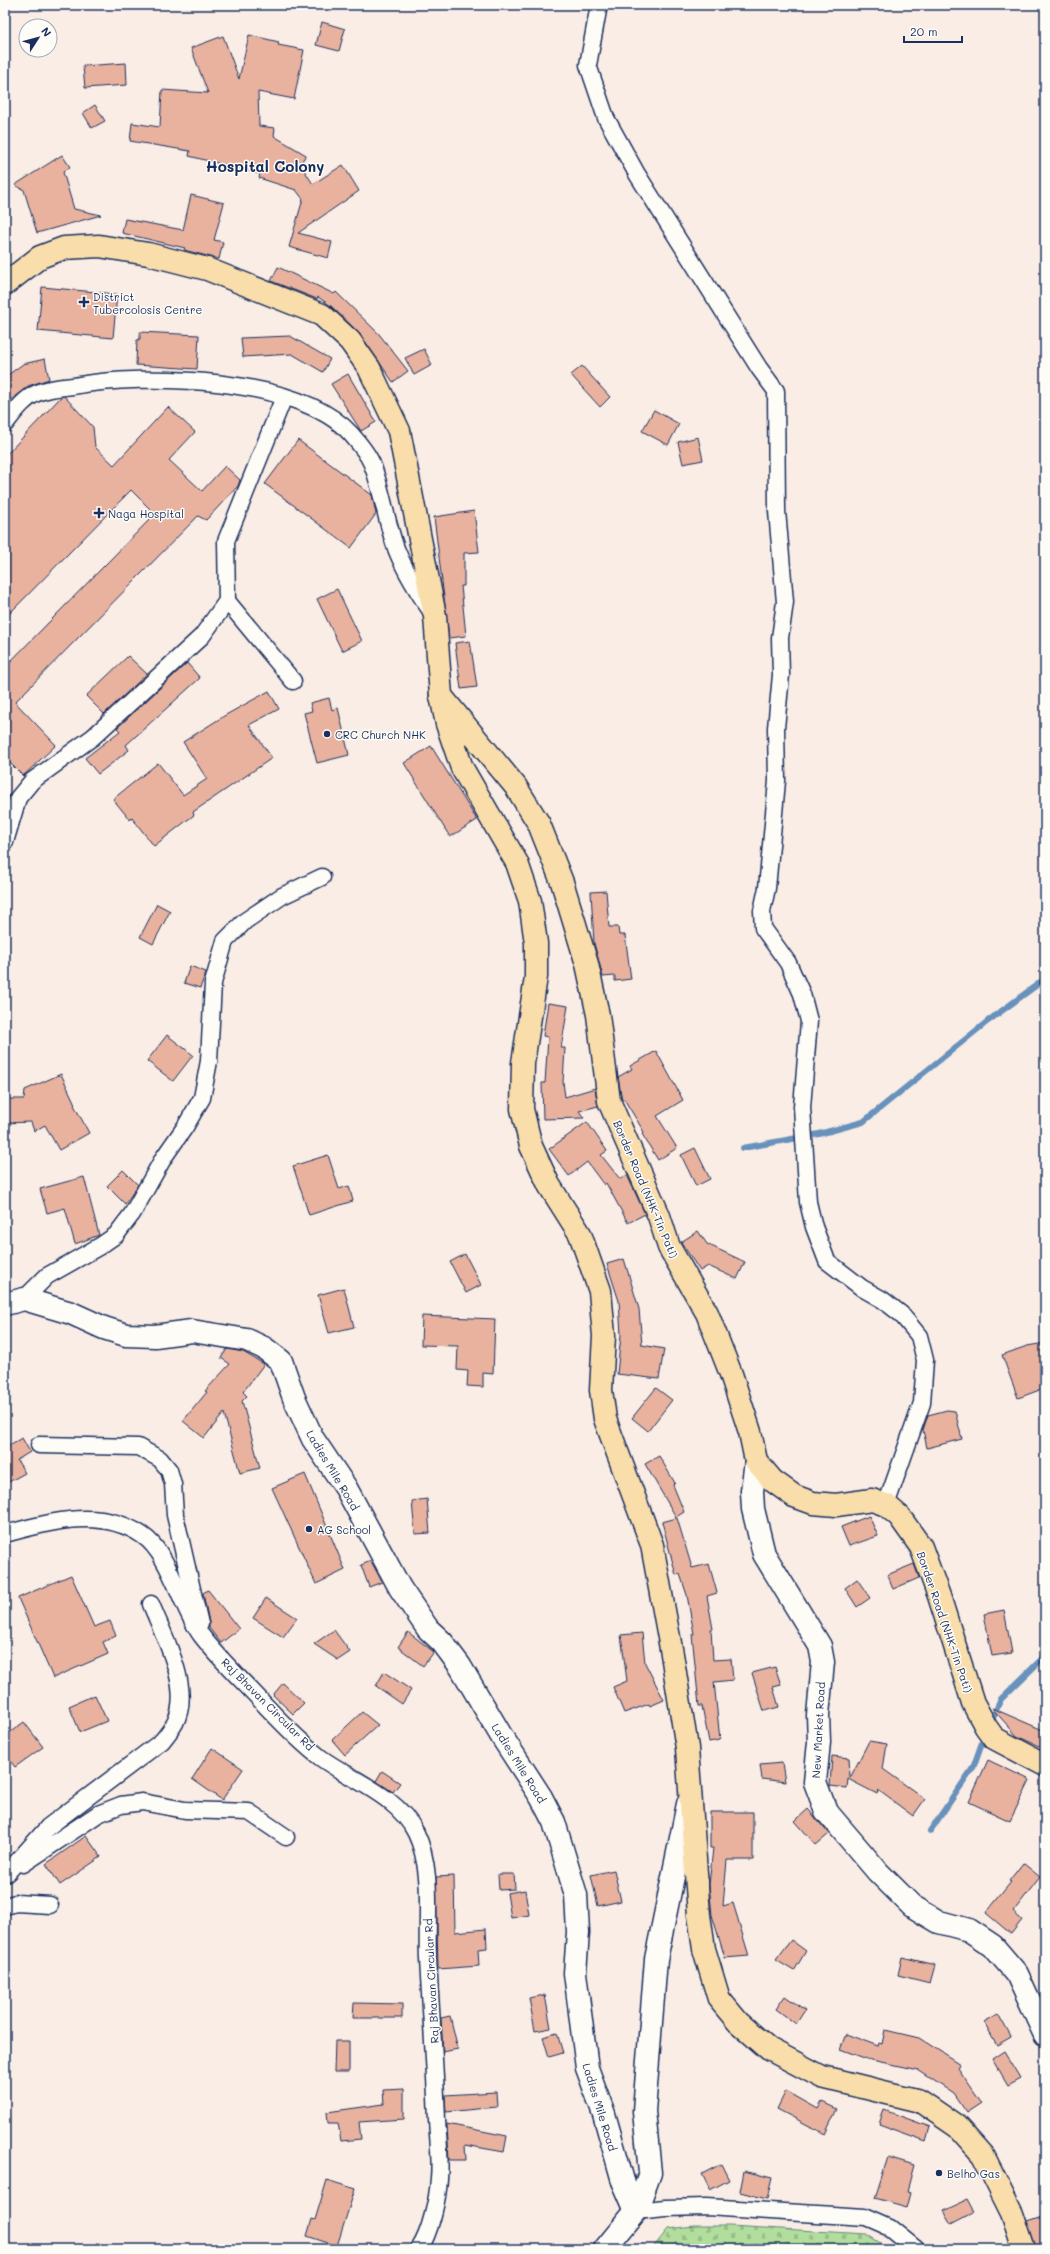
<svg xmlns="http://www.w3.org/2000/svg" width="1050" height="2254" font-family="Mali,sans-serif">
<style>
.cemetery{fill:url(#cemetery-stones);stroke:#66867e}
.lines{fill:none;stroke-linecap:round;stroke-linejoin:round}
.stream{stroke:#6791bc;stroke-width:6}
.building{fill:#e9b29f;stroke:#1b2f5e}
.street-casing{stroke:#1b2f5e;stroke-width:19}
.secondary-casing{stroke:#1b2f5e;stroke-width:25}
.primary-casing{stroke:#1b2f5e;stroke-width:25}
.highway-casing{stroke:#1b2f5e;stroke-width:25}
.street{stroke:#fdfcf7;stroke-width:16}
.secondary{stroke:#fdfcf7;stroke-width:22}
.primary{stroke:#f9deab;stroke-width:22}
.highway{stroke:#f9deab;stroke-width:22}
.poi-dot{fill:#1b2f5e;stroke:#fdfcf7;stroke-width:1.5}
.labels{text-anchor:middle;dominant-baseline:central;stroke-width:3;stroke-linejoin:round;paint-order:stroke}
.poi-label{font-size:11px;fill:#1b2f5e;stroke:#fdfcf7;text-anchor:start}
.street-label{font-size:11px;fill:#1b2f5e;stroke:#fdfcf7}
.district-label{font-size:15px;font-weight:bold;fill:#1b2f5e;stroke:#fdfcf7}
</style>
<defs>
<pattern id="cemetery-stones" width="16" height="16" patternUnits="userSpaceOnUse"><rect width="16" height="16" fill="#b1de9d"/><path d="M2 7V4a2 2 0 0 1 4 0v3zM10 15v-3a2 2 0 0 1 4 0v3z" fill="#98bf8a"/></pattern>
</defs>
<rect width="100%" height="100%" fill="#f9ede5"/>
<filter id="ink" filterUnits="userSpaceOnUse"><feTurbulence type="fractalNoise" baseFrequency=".025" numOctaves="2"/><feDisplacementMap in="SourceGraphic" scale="8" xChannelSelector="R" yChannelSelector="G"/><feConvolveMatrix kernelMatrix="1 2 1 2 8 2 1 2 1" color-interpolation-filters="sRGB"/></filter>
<g filter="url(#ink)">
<path class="cemetery" d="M694 2226H730L866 2234 890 2249H652L668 2229Z"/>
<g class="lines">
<g class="stream">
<path d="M743 1148 819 1134 863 1122 988 1021 1045 979"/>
<path d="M990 1724 1001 1699 1045 1656"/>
<path d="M930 1831 973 1768 985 1734"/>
</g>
</g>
<g class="building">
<path d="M322 22 345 29 339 51 316 45Z"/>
<path d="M249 35 279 42 278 45 304 50 294 99 258 92 259 126 275 128 274 136 306 155 300 164 313 184 343 165 359 191 298 233 332 242 328 258 289 247 303 199 296 190 259 178 260 174 189 156 190 151 130 141 132 123 160 127 162 90 208 93 191 48 223 36 239 79Z"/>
<path d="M126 63 127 85 85 88 83 66Z"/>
<path d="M95 105 105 121 92 128 83 113Z"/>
<path d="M62 155 70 167 63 172 74 209 101 215 37 233 24 190 15 185Z"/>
<path d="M191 195 224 203 214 240 223 242 219 259 184 250 185 248 122 233 125 219 183 230Z"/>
<path d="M278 267 334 294 336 292 379 334 408 371 393 382 360 334 331 306 318 297 317 299 271 281Z"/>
<path d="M42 287 117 294 113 338 38 331Z"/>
<path d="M140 332 199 335 197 369 136 365 137 340 140 339Z"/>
<path d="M290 336 330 359 323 372 292 354 243 357 241 338Z"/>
<path d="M424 349 432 365 414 375 405 358Z"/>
<path d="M45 359 49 379 28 386 5 404V377L23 364Z"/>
<path d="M582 366 610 397 600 407 571 375Z"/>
<path d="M348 374 376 422 361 431 331 384Z"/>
<path d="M64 396 93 427 95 447 114 465 168 407 195 432 169 460 202 491 225 466 240 480 238 486 206 520 198 516 15 702 56 745 23 776 5 758V667L155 514 131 490 5 618V456L61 397Z"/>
<path d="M654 410 679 424 668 445 642 431Z"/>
<path d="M698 437 703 460 683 464 678 442Z"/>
<path d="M298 440 372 495 376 514 351 548 265 484Z"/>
<path d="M474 511 479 552 464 553V586H461L466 636 449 638 434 517Z"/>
<path d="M337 589 362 641 342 651 317 599Z"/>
<path d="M470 641 477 687 461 689 455 643Z"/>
<path d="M128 656 147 674 104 714 86 696Z"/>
<path d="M187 663 200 678 126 745 129 750 98 774 85 758 120 731 117 728Z"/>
<path d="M269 691 279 709 249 725 272 758 193 812 194 815 154 846 132 818 130 820 113 799 158 763 183 795 207 779 183 742 224 716Z"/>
<path d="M329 698 332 710 338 708 349 755 317 763 304 713 312 711 310 703Z"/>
<path d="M431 746 477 820 450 837 404 763Z"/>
<path d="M606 891 609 927H618L619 935H625L631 979 615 981V976L603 977 594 943 591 892Z"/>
<path d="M157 904 170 911 153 944 140 937Z"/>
<path d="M190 966 206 972 200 988 184 983Z"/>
<path d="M548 1003 568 1006 561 1048H565L563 1082 565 1097 595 1088 598 1106 579 1111 584 1118 543 1119 542 1083H545L548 1037 543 1036Z"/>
<path d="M167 1035 193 1055 173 1081 147 1061Z"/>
<path d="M656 1051 683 1100 657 1116 677 1148 658 1160 642 1134 644 1132 624 1099 622 1100 618 1077 632 1069 630 1066Z"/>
<path d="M61 1074 75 1104 74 1105 89 1133 59 1150 45 1125 34 1131 31 1122 5 1123V1099H24L25 1090Z"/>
<path d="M587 1122 607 1151 601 1155 620 1179 627 1175 645 1214 628 1223 606 1183 604 1185 587 1162 569 1176 549 1149Z"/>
<path d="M695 1148 710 1179 696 1186 681 1155Z"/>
<path d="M328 1155 339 1189 349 1186 353 1201 309 1215 293 1166Z"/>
<path d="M123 1170 138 1185 125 1204 107 1186Z"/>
<path d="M84 1177 99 1235 75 1244 65 1208 47 1213 40 1189Z"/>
<path d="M698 1231 707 1244 745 1262 737 1279 708 1266 700 1271 681 1242Z"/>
<path d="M465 1254 481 1285 466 1293 450 1262Z"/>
<path d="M624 1259 639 1309 642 1345 664 1349 659 1379 617 1374 621 1335 619 1301 607 1264Z"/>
<path d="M344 1288 354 1327 329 1333 318 1295Z"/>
<path d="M422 1316 495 1319 493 1374 483 1373V1387L467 1386 468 1371 457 1370 458 1346 421 1345Z"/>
<path d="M1045 1343V1388L1018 1398 1002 1355 1027 1346Z"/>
<path d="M227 1349 243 1352 264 1364 243 1392 247 1396 242 1401 260 1468 240 1473 224 1413 204 1438 183 1421 207 1392 205 1391 230 1364 221 1358Z"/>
<path d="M656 1388 672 1400 648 1431 632 1418Z"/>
<path d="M947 1410 955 1411 962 1439 927 1448 923 1430 928 1415Z"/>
<path d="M22 1438 30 1452 17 1460 25 1473 5 1484V1439L9 1445Z"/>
<path d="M659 1456 675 1483 673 1485 684 1512 676 1517 645 1464Z"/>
<path d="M305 1474 345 1570 316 1584 272 1488Z"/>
<path d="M427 1499 430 1533 415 1534 412 1501Z"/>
<path d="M869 1516 878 1536 849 1546 841 1527Z"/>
<path d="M677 1518 692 1568 709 1564 717 1593 707 1596 713 1629H711L713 1660 731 1659 733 1680 714 1682 720 1740 709 1742 702 1706H699L692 1634H694L687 1595 680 1574 676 1575 662 1522Z"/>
<path d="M371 1561 382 1582 369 1587 361 1565Z"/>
<path d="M914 1564 919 1578 893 1589 887 1575Z"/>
<path d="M71 1575 94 1627 110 1621 116 1636 103 1642 108 1654 53 1678 18 1598Z"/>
<path d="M857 1579 870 1598 857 1607 845 1588Z"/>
<path d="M208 1590 239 1629 221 1643 209 1628V1622L203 1593Z"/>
<path d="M266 1598 297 1618 283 1637 253 1618Z"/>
<path d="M1004 1610 1012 1653 992 1656 984 1614Z"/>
<path d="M334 1630 350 1652 338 1660 314 1644Z"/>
<path d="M408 1632 434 1652 423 1666 398 1647Z"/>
<path d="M642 1633 645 1663 664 1700 650 1706 649 1704 624 1713 613 1687 627 1681 621 1635Z"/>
<path d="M775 1667 781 1685 773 1687 779 1707 764 1711 752 1673Z"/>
<path d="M384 1672 411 1690 402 1704 376 1686Z"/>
<path d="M283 1683 304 1703 293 1714 273 1695Z"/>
<path d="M95 1695 107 1721 80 1732 69 1706Z"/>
<path d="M992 1708 1045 1731V1749L1017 1736Z"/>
<path d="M362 1712 378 1725 345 1755 332 1740Z"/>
<path d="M24 1722 43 1747 15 1767 5 1754V1736Z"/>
<path d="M869 1741 887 1744 883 1769 925 1799 913 1816 878 1790 877 1794 848 1779 847 1788 830 1786 832 1756 849 1758 850 1778Z"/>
<path d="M212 1748 243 1769 222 1800 192 1779Z"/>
<path d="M988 1760 1030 1780 1010 1821 969 1802Z"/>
<path d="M782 1763 785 1782 762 1779 760 1765Z"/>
<path d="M382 1771 400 1783 393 1792 376 1781Z"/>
<path d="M808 1809 829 1834 816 1845 795 1821Z"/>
<path d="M710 1812H753V1860H727L723 1906 733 1903 749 1956 725 1958 712 1915 709 1885 713 1848H710Z"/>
<path d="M86 1836 101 1857 60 1885 46 1864Z"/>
<path d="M1023 1863 1040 1877 1013 1912 1022 1920 1011 1934 986 1913 1011 1882 1009 1881Z"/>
<path d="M614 1870 621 1901 598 1906 591 1875Z"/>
<path d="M498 1874H514L515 1889 499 1890Z"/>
<path d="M454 1876 455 1932 486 1929 487 1948 478 1949 479 1966 438 1969 436 1877Z"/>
<path d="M525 1890 529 1915 511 1918 507 1893Z"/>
<path d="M791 1940 806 1951 794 1971 776 1960Z"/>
<path d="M902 1957 935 1965 930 1983 898 1975Z"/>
<path d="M545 1995 551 2028 535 2031 529 1998Z"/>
<path d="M785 1996 805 2010 796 2024 776 2009Z"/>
<path d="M354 2003 402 2004V2018H353Z"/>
<path d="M998 2014 1011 2037 997 2045 984 2022Z"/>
<path d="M450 2016 458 2049 443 2052 441 2018Z"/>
<path d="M885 2030 919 2038 960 2064 958 2068 982 2103 967 2113 954 2094 918 2070 867 2059 840 2049 846 2034 878 2046 879 2043 882 2044Z"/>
<path d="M557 2033 563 2053 549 2057 543 2037Z"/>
<path d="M335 2041H349V2072H334Z"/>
<path d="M1004 2051 1021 2079 1008 2086 992 2059Z"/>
<path d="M404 2089V2119L359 2122 361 2139 341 2141 338 2123H328L327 2112 384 2104 383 2090Z"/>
<path d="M786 2091 818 2109 822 2102 837 2109 825 2134 777 2109Z"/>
<path d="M496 2092 497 2107 446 2112 445 2095Z"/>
<path d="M884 2110 930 2127 926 2141 879 2124Z"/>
<path d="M447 2124 507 2136 504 2152 465 2145 466 2160H449Z"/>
<path d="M888 2157 914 2165 907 2191 911 2192 907 2207 875 2198Z"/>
<path d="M721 2164 729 2180 710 2190 702 2174Z"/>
<path d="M744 2171 772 2178 767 2199 740 2192Z"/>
<path d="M327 2180 355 2189 337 2246 307 2236 312 2219 315 2220Z"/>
<path d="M966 2200 973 2213 952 2224 944 2210Z"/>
<path d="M1045 2214V2249H1036L1027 2220Z"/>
</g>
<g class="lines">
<defs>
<g id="street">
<path d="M599 5 588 65 606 118 637 174 759 368 776 391 777 511 785 602 780 638 781 675 776 728 777 781 767 888 762 911 763 928 788 963 802 994 809 1021 802 1107 808 1202 814 1227 827 1261 862 1288 883 1300 901 1314 919 1336 925 1360 922 1403 886 1505"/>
<path d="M5 424C14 413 23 399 37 393 48 388 62 387 73 386 144 373 299 376 351 434 358 442 368 454 372 464 383 492 386 523 397 551 406 573 418 592 431 611"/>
<path d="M227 601 293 681"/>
<path d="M5 842 18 798 32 781 93 737 202 636 227 601 226 541 284 397"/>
<path d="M24 1299 47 1276 100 1246 116 1235 132 1214 164 1157 185 1127 202 1098 209 1061 213 983 225 941 245 921 282 896 322 877"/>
<path d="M39 1445 138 1447 160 1459 169 1470 173 1484 175 1515 200 1624"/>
<path d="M5 1534C50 1522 100 1507 142 1535 170 1553 181 1608 201 1635 220 1660 244 1682 264 1704 281 1722 301 1743 321 1758 353 1781 398 1796 416 1833 434 1871 426 1918 428 1959 431 2013 435 2066 437 2120 438 2139 441 2160 439 2179 438 2198 430 2234 419 2249"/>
<path d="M23 1864 98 1814 121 1805 142 1802 185 1810 249 1812 286 1837"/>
<path d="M7 1873 48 1827 162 1741C166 1736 171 1730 175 1723 193 1689 164 1637 151 1604"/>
<path d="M5 1906 16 1903 50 1905"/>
<path d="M636 2211 665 2208 707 2207 865 2217 890 2228 916 2249"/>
</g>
<g id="secondary">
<path d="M5 1304 24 1299 71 1313 104 1328 126 1335 155 1336 192 1331 247 1340 264 1348 281 1361 294 1398 313 1439 346 1488 400 1588 428 1629 442 1642 460 1666 502 1737 541 1797 554 1822 576 1895 578 1932 575 1973 587 2068 604 2114 623 2181 636 2211"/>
<path d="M756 1461 752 1491 753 1509 764 1554 820 1646 823 1662 818 1715 819 1742 815 1782 826 1811 878 1872 912 1906 939 1922 969 1930 993 1946 1017 1974 1045 2035"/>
<path d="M605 2249 636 2211 650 2173 644 2111 656 1959 688 1804"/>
</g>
<path id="primary" d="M441 696 516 787 539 824 562 882 587 964 598 1015 609 1101 659 1216 669 1247 707 1313 731 1374 750 1432 756 1461 773 1481 794 1496 813 1503 836 1505 872 1500 886 1505 899 1516 921 1547 939 1596 973 1703 986 1727 994 1738 1045 1765"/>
<path id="highway" d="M5 284 40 257 64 248 99 246 148 254 207 269 322 315 350 341 369 368 399 431 435 616 441 696 447 724 462 768 517 863 530 901 536 943V977L523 1063 522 1109 531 1146 549 1185 580 1234 600 1291 604 1336 601 1390 605 1419 652 1545 672 1654 687 1748 699 1915 704 1949 719 1999 738 2022 769 2049 822 2077 920 2101 958 2127 983 2155 1012 2213 1024 2249"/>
</defs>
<use href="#street" class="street-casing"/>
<use href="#secondary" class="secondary-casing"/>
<use href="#primary" class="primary-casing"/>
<use href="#highway" class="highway-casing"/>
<use href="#street" class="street"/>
<use href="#secondary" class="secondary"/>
<use href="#primary" class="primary"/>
<use href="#highway" class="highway"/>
</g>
</g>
<g class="poi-dot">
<path d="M82 296h4v4h4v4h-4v4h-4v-4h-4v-4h4z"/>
<path d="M97 507h4v4h4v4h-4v4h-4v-4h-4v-4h4z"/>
<circle cx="327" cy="734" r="4"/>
<circle cx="309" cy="1529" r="4"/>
<circle cx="939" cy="2173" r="4"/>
</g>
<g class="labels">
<g class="poi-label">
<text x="93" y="296">District<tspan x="93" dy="13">Tubercolosis Centre</tspan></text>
<text x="108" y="513">Naga Hospital</text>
<text x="335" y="734">CRC Church NHK</text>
<text x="317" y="1529">AG School</text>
<text x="947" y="2173">Belho Gas</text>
</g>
<g class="street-label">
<text transform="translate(646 1189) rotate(67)">Border Road (NHK-Tin Pati)</text>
<text transform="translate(333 1470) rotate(59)">Ladies Mile Road</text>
<text transform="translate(945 1622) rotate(71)">Border Road (NHK-Tin Pati)</text>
<text transform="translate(268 1704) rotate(45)">Raj Bhavan Circular Rd</text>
<text transform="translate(818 1730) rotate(-87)">New Market Road</text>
<text transform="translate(519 1763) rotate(58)">Ladies Mile Road</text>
<text transform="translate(431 1981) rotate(-93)">Raj Bhavan Circular Rd</text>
<text transform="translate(600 2107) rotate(73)">Ladies Mile Road</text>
</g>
<g class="district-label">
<text x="265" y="166">Hospital Colony</text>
</g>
</g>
<rect width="1050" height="2254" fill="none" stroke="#fdfcf7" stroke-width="20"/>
<rect x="10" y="10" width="1030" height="2234" fill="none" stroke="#1b2f5e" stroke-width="1.5" filter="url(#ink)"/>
<g transform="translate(38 38) rotate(54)"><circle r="19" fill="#fdfcf7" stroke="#a3aaba"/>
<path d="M0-3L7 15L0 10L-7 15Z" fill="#1b2f5e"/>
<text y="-6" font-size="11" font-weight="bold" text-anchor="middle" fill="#1b2f5e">N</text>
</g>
<path d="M904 36v6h58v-6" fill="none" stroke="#1b2f5e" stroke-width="2"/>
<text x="910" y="36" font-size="12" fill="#1b2f5e" stroke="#fdfcf7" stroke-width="3" paint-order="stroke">20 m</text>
</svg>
